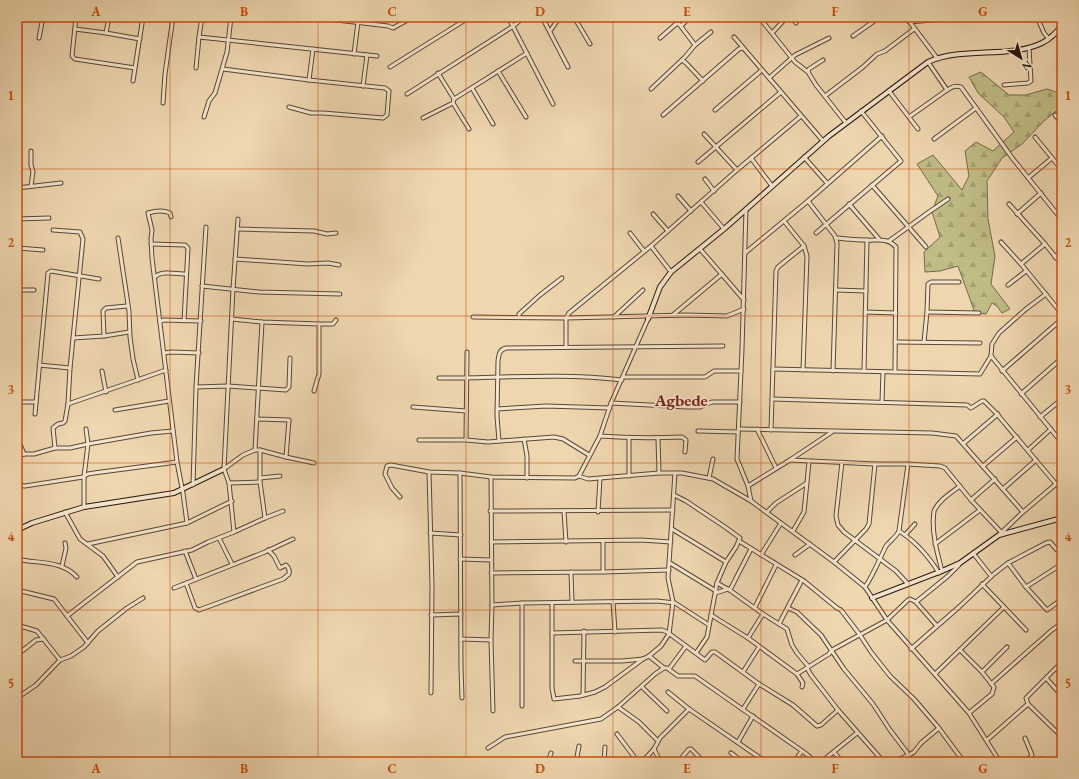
<svg xmlns="http://www.w3.org/2000/svg" width="1079" height="779" font-family="'EB Garamond',serif">
<style>
.forest{fill:url(#forest-firs);stroke:#746a49}
.lines{fill:none;stroke-linecap:round;stroke-linejoin:round}
.street-casing{stroke:#5a4735;stroke-width:5}
.secondary-casing{stroke:#28170c;stroke-width:6}
.street{stroke:#f4e4cb;stroke-width:3}
.secondary{stroke:#f4e4cb;stroke-width:4}
.grid{fill:none;stroke:#cb4f0c;stroke-width:1;stroke-opacity:0.55}
.labels{text-anchor:middle;dominant-baseline:central;stroke-width:3.5;stroke-linejoin:round;paint-order:stroke}
.quarter-label{font-size:17px;font-weight:bold;fill:#7a1f14;stroke:#f4e4cb}
.neatline{fill:none;stroke:#cb4f0c;stroke-width:1.5}
.grid-label{font-size:13px;text-anchor:middle;font-weight:bold;fill:#cb4f0c}
</style>
<defs>
<pattern id="forest-firs" width="22" height="20" patternUnits="userSpaceOnUse"><rect width="22" height="20" fill="#c0bc86"/><path d="M5 1l3.5 6h-7zM16 11l3.5 6h-7z" fill="#a5a172"/></pattern>
</defs>
<rect width="100%" height="100%" fill="#eed6af"/>
<filter id="stains"><feTurbulence type="fractalNoise" baseFrequency=".005" numOctaves="4"/><feColorMatrix values="0 0 0 0 .2 0 0 0 0 .09 0 0 0 0 .02 0 0 0 .5 -.17"/></filter>
<radialGradient id="worn" r=".72"><stop offset=".6" stop-color="#630" stop-opacity="0"/><stop offset="1" stop-color="#630" stop-opacity=".3"/></radialGradient>
<path class="forest" d="M981 72 1009 95H1026L1047 89 1062 94V106L1044 121 1022 144 1002 158 987 181 988 219 995 256 991 284 1010 309 1002 313 997 306 992 303 986 314 975 313 958 266 940 271 925 272 924 252 940 237 932 212 938 196 917 164 933 155 962 190 969 176 965 151 976 142 993 151 1014 132 1004 117 978 93 969 77Z"/>
<g class="lines">
<defs>
<g id="street">
<path d="M76 17 72 56 75 59 135 68 143 17"/>
<path d="M309 17 363 23 388 26 393 28 413 17"/>
<path d="M508 17 553 104"/>
<path d="M542 17 568 67"/>
<path d="M574 17 590 44"/>
<path d="M759 17 795 62 808 72"/>
<path d="M791 17 796 23"/>
<path d="M906 17 937 58"/>
<path d="M982 17H1005"/>
<path d="M1037 17 1044 33 1049 39"/>
<path d="M909 22 944 19"/>
<path d="M681 26 688 19"/>
<path d="M75 29 106 33 140 39"/>
<path d="M550 31 560 17"/>
<path d="M106 33 109 17"/>
<path d="M772 33 787 17"/>
<path d="M853 36 880 17"/>
<path d="M199 37 202 17"/>
<path d="M734 37 823 141"/>
<path d="M39 38 43 17"/>
<path d="M695 45 711 32"/>
<path d="M354 54 358 22"/>
<path d="M682 60 686 63 703 81"/>
<path d="M823 60 809 69 808 72 816 85 846 123"/>
<path d="M928 62 947 90C952 87 955 85 961 87L1013 159 1062 220"/>
<path d="M390 67 470 17"/>
<path d="M196 68 199 37 377 56"/>
<path d="M223 69 309 80 385 88 389 91 387 115 383 118 323 113H311L289 107"/>
<path d="M498 71 526 117"/>
<path d="M438 73 454 99"/>
<path d="M769 78 795 55 829 38"/>
<path d="M309 80 313 49"/>
<path d="M133 81 135 68"/>
<path d="M1004 85 1028 83 1031 81 1029 48"/>
<path d="M363 86 367 55"/>
<path d="M472 88 493 124"/>
<path d="M651 89 685 57 695 45 679 24H676L660 38"/>
<path d="M889 91 918 129"/>
<path d="M407 94 512 27 524 17"/>
<path d="M825 96 863 67 877 54 885 51 914 29"/>
<path d="M163 103 165 74 173 17"/>
<path d="M453 103 469 129"/>
<path d="M715 110 762 70"/>
<path d="M663 115 739 49 743 48"/>
<path d="M1055 115 1062 123"/>
<path d="M204 117 209 101 215 93 227 52 231 17"/>
<path d="M909 117 947 90"/>
<path d="M423 118 453 103 454 99 527 53"/>
<path d="M704 134 737 170"/>
<path d="M1035 137 1062 170"/>
<path d="M934 139 976 108"/>
<path d="M31 151V165L33 172 31 186"/>
<path d="M804 157 827 183"/>
<path d="M751 158 772 186"/>
<path d="M698 162 781 92"/>
<path d="M1028 178 1052 158"/>
<path d="M705 179 714 191"/>
<path d="M872 185 926 247"/>
<path d="M17 188 61 183"/>
<path d="M678 196 691 211"/>
<path d="M808 201 835 236 837 243 833 371"/>
<path d="M701 202 724 229"/>
<path d="M849 204 879 239"/>
<path d="M1009 204 1045 244 1062 265"/>
<path d="M746 209 742 349 737 459 748 486 751 501"/>
<path d="M653 214 668 231"/>
<path d="M1017 214 1041 193"/>
<path d="M171 217 170 213C163 210 155 211 148 213L152 230 151 239 152 258 177 462 183 493 187 523"/>
<path d="M17 219 49 218"/>
<path d="M784 221 804 246 807 256 803 370"/>
<path d="M238 229 314 231 327 234 336 233"/>
<path d="M53 230 80 232 83 239 70 368 68 404 65 421 63 423 58 424 53 428 55 448"/>
<path d="M630 233 644 251"/>
<path d="M816 233 901 161 861 111"/>
<path d="M118 238 129 311 130 337 133 359 138 380"/>
<path d="M837 238C846 239 856 240 866 240 878 241 887 237 896 247L895 372"/>
<path d="M889 241 929 212 948 199"/>
<path d="M1001 242 1021 264 1062 314"/>
<path d="M151 244 185 245 188 248 184 321"/>
<path d="M651 246 671 272"/>
<path d="M17 248 43 250"/>
<path d="M700 249 744 300"/>
<path d="M745 253 808 201 882 136"/>
<path d="M1055 257 1062 251"/>
<path d="M235 259 308 264 328 263 339 265"/>
<path d="M1021 264 1045 244"/>
<path d="M155 277C161 270 177 274 186 274"/>
<path d="M1008 285 1026 271"/>
<path d="M202 286 259 292 340 294"/>
<path d="M17 290H34"/>
<path d="M836 290 866 291"/>
<path d="M865 312 896 313"/>
<path d="M927 312 979 313"/>
<path d="M673 315 722 274"/>
<path d="M473 317 566 318 686 315 727 316 744 309"/>
<path d="M519 317V314L540 295 562 278"/>
<path d="M614 317 643 290"/>
<path d="M232 319 262 322 319 324H333L336 320"/>
<path d="M160 322 163 320 201 321"/>
<path d="M104 336 103 311 106 308 127 306"/>
<path d="M73 338 104 336 129 332"/>
<path d="M895 342 980 343"/>
<path d="M924 342 927 312 928 284 931 282H959"/>
<path d="M566 347V318L569 313 651 246 737 170 801 116"/>
<path d="M164 353 172 352 199 353"/>
<path d="M991 356 1062 443"/>
<path d="M39 365 70 368"/>
<path d="M773 369 980 374 991 356 992 344 999 333 1026 309 1046 294"/>
<path d="M102 371 106 392"/>
<path d="M864 371 867 240"/>
<path d="M1002 371 1062 319"/>
<path d="M623 377H705L714 371H741"/>
<path d="M439 378C500 378 561 373 622 380"/>
<path d="M196 387 228 386 286 390 289 387 290 358"/>
<path d="M314 391 319 374V324"/>
<path d="M1021 394 1062 358"/>
<path d="M772 399 967 405 971 408 982 401H984L996 413 1056 484"/>
<path d="M17 402H36"/>
<path d="M882 402 883 372"/>
<path d="M611 403 687 407H700L712 402H740"/>
<path d="M68 404 166 370"/>
<path d="M413 407 466 411"/>
<path d="M497 409 546 406 610 408"/>
<path d="M115 410 169 401"/>
<path d="M35 414 48 273 51 271 99 279"/>
<path d="M1040 417 1062 399"/>
<path d="M257 419 289 420 286 457"/>
<path d="M739 429 932 433 956 436 1023 512"/>
<path d="M757 429 776 468"/>
<path d="M771 430 776 271 778 267 804 246"/>
<path d="M698 431 738 432"/>
<path d="M600 436C628 438 655 438 682 437L686 440 685 452"/>
<path d="M17 437 24 454"/>
<path d="M629 438V476"/>
<path d="M658 438 659 473"/>
<path d="M524 439 527 456V478"/>
<path d="M419 440H466L488 442 554 437 563 439 589 455"/>
<path d="M466 440 467 352"/>
<path d="M499 441 497 416 498 361C499 354 499 350 506 348L723 346"/>
<path d="M964 443 998 414"/>
<path d="M255 450 262 322"/>
<path d="M260 450V482L265 518"/>
<path d="M1028 450 1051 429"/>
<path d="M17 457 24 454H34L55 448H70L88 444 151 433 173 431"/>
<path d="M790 460 875 464H908"/>
<path d="M842 462 836 516 838 525 844 532 896 571 908 584"/>
<path d="M983 466 1017 437"/>
<path d="M224 469 243 455 255 450H260L286 457 314 463"/>
<path d="M429 472 432 586 431 693"/>
<path d="M460 473 461 667 462 698"/>
<path d="M579 476 588 479 659 473H682L713 479 751 501 834 562 865 587 887 620 969 713 1000 762"/>
<path d="M491 477 492 605 491 640 493 711"/>
<path d="M260 478 280 476"/>
<path d="M709 478 713 459"/>
<path d="M229 483 260 482"/>
<path d="M17 485 25 486 83 477 88 474 94 473 177 462"/>
<path d="M193 485 196 387 206 227"/>
<path d="M748 486 790 460 832 432"/>
<path d="M1003 489 1036 460"/>
<path d="M400 497 392 488 385 474 387 466 391 465 429 472 460 473 491 477 575 478 579 476 600 436 611 403 648 319"/>
<path d="M971 500 995 479"/>
<path d="M84 507V477L88 444 86 429"/>
<path d="M490 511 673 510"/>
<path d="M564 511 566 542"/>
<path d="M65 512 80 539 103 556 118 577"/>
<path d="M598 512 600 479"/>
<path d="M767 512 776 503 807 483"/>
<path d="M672 529 726 562 736 547 740 538 725 527 686 501 674 495"/>
<path d="M793 531 804 512 809 462"/>
<path d="M899 531C915 541 929 557 939 573"/>
<path d="M234 532 229 483 224 469 233 289 238 219"/>
<path d="M430 533 461 535"/>
<path d="M1000 534 1023 512 1062 479"/>
<path d="M905 535 915 524"/>
<path d="M219 538 232 564"/>
<path d="M603 541V572L669 570"/>
<path d="M739 541 804 581 837 608 841 610 860 635 871 652 890 676 914 699 938 727 964 762"/>
<path d="M491 542 641 540 671 542"/>
<path d="M88 544 187 523 232 501"/>
<path d="M935 544 980 510"/>
<path d="M185 551 196 579"/>
<path d="M973 553 991 576"/>
<path d="M761 555 781 523"/>
<path d="M795 555 810 544"/>
<path d="M17 559C38 564 62 560 77 577"/>
<path d="M460 559 491 560"/>
<path d="M834 562 866 529 869 524 875 464"/>
<path d="M670 563 716 591"/>
<path d="M1008 563 1026 587 1047 610 1062 599"/>
<path d="M62 566 66 548 65 543"/>
<path d="M942 571C937 552 931 531 934 511 939 500 951 493 960 486"/>
<path d="M571 572 572 602"/>
<path d="M491 573 603 572"/>
<path d="M186 583 195 608 199 610 283 579 289 574C290 570 289 568 286 565L280 568 274 556 268 550"/>
<path d="M717 583 731 591 763 614 787 629 792 645 797 653 808 666"/>
<path d="M982 584 1026 630"/>
<path d="M865 587C874 574 879 560 886 546 890 541 896 537 899 531L908 464 940 466 945 468 971 500 1001 532"/>
<path d="M1026 587 1062 564"/>
<path d="M174 588 265 552 293 539"/>
<path d="M17 590 54 599 88 643"/>
<path d="M730 590 751 549"/>
<path d="M716 593 728 589"/>
<path d="M613 602 615 632"/>
<path d="M916 602 948 576 959 565"/>
<path d="M522 603 657 601 675 603 709 625"/>
<path d="M552 603V688L554 699 580 696 595 692 605 687 643 659 649 656 661 646 669 634 673 602 668 578 675 473"/>
<path d="M492 605 522 603V706"/>
<path d="M755 607 776 565"/>
<path d="M788 608 797 612 821 635 844 669 873 704 890 730 909 755 914 752 921 743 939 728"/>
<path d="M431 615 461 614"/>
<path d="M711 615 748 638 797 674 803 683 802 687"/>
<path d="M67 616 137 562 192 550 208 542 234 532 265 518 283 511"/>
<path d="M779 624 802 580"/>
<path d="M17 625 37 631 60 660"/>
<path d="M552 633 662 630 667 632 705 660 712 652H715L759 684 793 705 817 726 821 725 838 710"/>
<path d="M748 638 763 614"/>
<path d="M461 639 491 640"/>
<path d="M911 649 959 607 994 574 1008 563 1046 543 1050 542 1057 550"/>
<path d="M960 650 982 672 994 687 992 694 969 713"/>
<path d="M696 653 707 637 717 583 726 562"/>
<path d="M17 655 36 640 44 639"/>
<path d="M649 656 664 668H667L678 676H695L805 753 816 762"/>
<path d="M575 661H622L643 659"/>
<path d="M1062 662 1026 698 1028 704 1062 737"/>
<path d="M807 668 811 675 838 710 882 760 892 762 909 755"/>
<path d="M669 669 686 646"/>
<path d="M743 672 759 647"/>
<path d="M982 672 1007 647"/>
<path d="M797 674 829 654 832 650 887 620 908 600 910 599 916 602 937 626"/>
<path d="M935 674 1004 607"/>
<path d="M1046 678 1062 696"/>
<path d="M991 684 1052 630 1062 623"/>
<path d="M642 687 667 711"/>
<path d="M668 692 689 709 766 762"/>
<path d="M583 694 584 631"/>
<path d="M17 698 36 685 60 660 71 656 84 647 98 631 127 608 143 598"/>
<path d="M618 707 639 722 658 741"/>
<path d="M743 709 759 684"/>
<path d="M617 734 638 762"/>
<path d="M1025 738 1032 755 1026 762"/>
<path d="M987 740 1028 704"/>
<path d="M738 742 753 716"/>
<path d="M488 748 505 737 601 719 618 707 655 674 664 668"/>
<path d="M654 749 658 757 663 762"/>
<path d="M834 752 842 762"/>
<path d="M731 753 743 762"/>
<path d="M1041 759 1045 762"/>
<path d="M548 762 551 753"/>
<path d="M576 762 579 746"/>
<path d="M604 762 605 747"/>
<path d="M642 762 654 749 660 738 689 709"/>
<path d="M678 762 689 749H691L704 762"/>
<path d="M794 762 802 751"/>
<path d="M821 762 857 733"/>
<path d="M935 762 937 760"/>
</g>
<g id="secondary">
<path d="M1059 29 1062 64"/>
<path d="M648 319 660 287 671 272 724 229 829 136 928 62C963 46 1009 59 1042 43 1050 39 1057 32 1062 25"/>
<path d="M17 530 32 523 84 507 174 493 224 469"/>
<path d="M872 598 942 571 960 563 999 535 1062 518"/>
</g>
</defs>
<use href="#street" class="street-casing"/>
<use href="#secondary" class="secondary-casing"/>
<use href="#street" class="street"/>
<use href="#secondary" class="secondary"/>
</g>
<path class="grid" d="M170 17V762M318 17V762M466 17V762M613 17V762M761 17V762M909 17V762M17 169H1062M17 316H1062M17 463H1062M17 610H1062"/>
<g class="labels">
<g class="quarter-label">
<text x="681" y="400">Agbede</text>
</g>
</g>
<rect width="1079" height="779" fill="none" stroke="#eed6af" stroke-width="44"/>
<g transform="translate(1021 58) rotate(143)" stroke="#f4e4cb" stroke-width="3" paint-order="stroke">
<path d="M0-3L7 15L0 10L-7 15Z" fill="#28170c"/>
<text y="-6" font-size="11" font-weight="bold" text-anchor="middle" fill="#28170c">N</text>
</g>
<rect x="22" y="22" width="1035" height="735" class="neatline"/>
<g class="grid-label">
<text x="96" y="16">A</text>
<text x="244" y="16">B</text>
<text x="392" y="16">C</text>
<text x="540" y="16">D</text>
<text x="687" y="16">E</text>
<text x="835" y="16">F</text>
<text x="983" y="16">G</text>
<text x="11" y="100">1</text>
<text x="1068" y="100">1</text>
<text x="11" y="247">2</text>
<text x="1068" y="247">2</text>
<text x="11" y="394">3</text>
<text x="1068" y="394">3</text>
<text x="11" y="541">4</text>
<text x="1068" y="541">4</text>
<text x="11" y="688">5</text>
<text x="1068" y="688">5</text>
<text x="96" y="773">A</text>
<text x="244" y="773">B</text>
<text x="392" y="773">C</text>
<text x="540" y="773">D</text>
<text x="687" y="773">E</text>
<text x="835" y="773">F</text>
<text x="983" y="773">G</text>
</g>
<rect width="100%" height="100%" filter="url(#stains)"/>
<rect width="100%" height="100%" fill="url(#worn)"/>
</svg>
